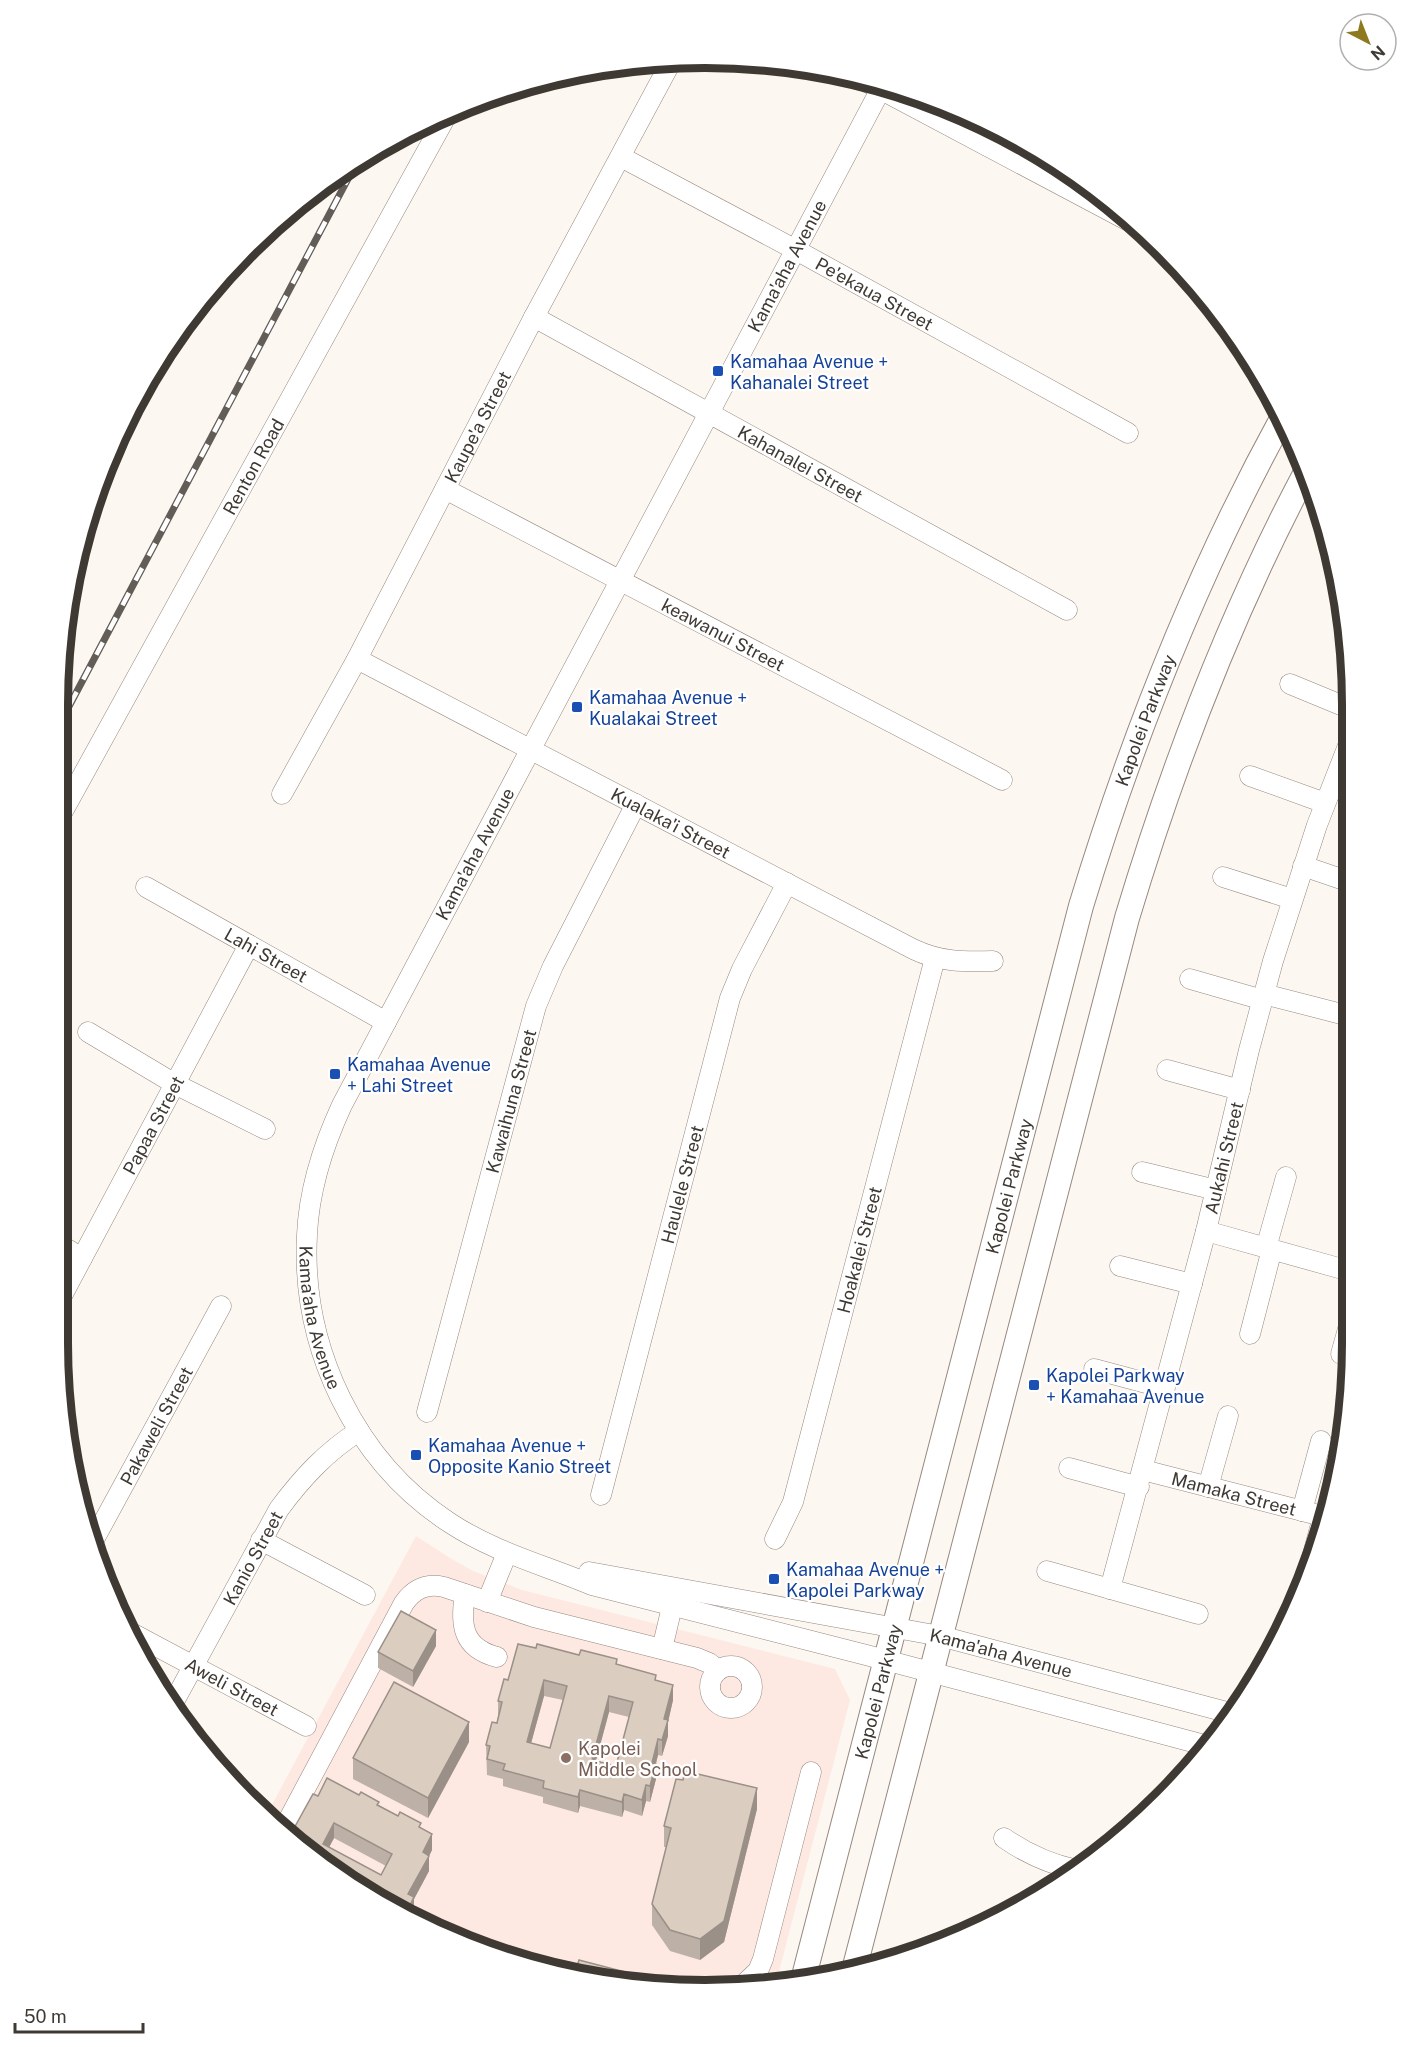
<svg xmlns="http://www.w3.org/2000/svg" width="1410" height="2047" font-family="'Public Sans',sans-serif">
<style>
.education{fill:#fde9e2}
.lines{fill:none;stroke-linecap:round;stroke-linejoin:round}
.minor-casing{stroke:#97887e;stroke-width:21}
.major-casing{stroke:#97887e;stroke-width:26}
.minor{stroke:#fff;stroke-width:20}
.major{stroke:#fff;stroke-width:24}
.rail-casing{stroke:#635d58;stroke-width:7}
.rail{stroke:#fff;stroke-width:4.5;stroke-dasharray:14;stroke-linecap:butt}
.wall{fill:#bdb0a6;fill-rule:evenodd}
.shaded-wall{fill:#9a9087}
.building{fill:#dccdc1;stroke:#9a9087;stroke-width:1.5;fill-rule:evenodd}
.transit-dot{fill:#1a4fb4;stroke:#fff;stroke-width:2}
.education-dot{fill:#8d6e63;stroke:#fff;stroke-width:2}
.labels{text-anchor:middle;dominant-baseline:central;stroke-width:4.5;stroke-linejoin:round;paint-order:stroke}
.street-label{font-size:18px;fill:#3f3934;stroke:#fff}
.transit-label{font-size:18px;fill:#164399;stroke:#fff;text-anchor:start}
.education-label{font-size:18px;fill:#785e54;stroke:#fff;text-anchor:start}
.rim{fill:none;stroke:#3f3934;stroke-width:8}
</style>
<rect width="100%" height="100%" fill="#fdf7f2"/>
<path class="education" d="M416 1536 450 1558 473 1571 522 1590 835 1669 850 1700 776 1983 705 1990 621 1984 457 1941 381 1903 278 1829 266 1816Z"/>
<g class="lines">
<defs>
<g id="minor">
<path d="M859 78 1138 226"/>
<path id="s1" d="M883 85 342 1105C323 1146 309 1189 307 1235 301 1348 355 1461 450 1523 494 1552 544 1565 592 1585L870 1656 1208 1746"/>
<path id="s2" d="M621 157 796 250 1128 433"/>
<path id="s3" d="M534 317 1067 610"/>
<path id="s4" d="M445 489 1002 780"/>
<path id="s5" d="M357 659 913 949C940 962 963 962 993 961"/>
<path d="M1290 684 1353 710"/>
<path d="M1250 776 1325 803"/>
<path id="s6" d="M282 794 357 659 534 317 672 60"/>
<path id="s7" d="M57 822 449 111"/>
<path d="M1303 866 1353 883"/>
<path d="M1223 877 1292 899"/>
<path id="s8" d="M146 887 386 1022"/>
<path d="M1190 979 1263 1000"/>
<path d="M1264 994 1353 1017"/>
<path d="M88 1032 175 1084 265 1129"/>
<path d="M1167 1070 1240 1090"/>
<path d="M1142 1172 1216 1190"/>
<path d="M1206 1231 1353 1272"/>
<path d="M57 1243 82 1258"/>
<path d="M1266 1248 1286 1177"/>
<path d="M1120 1266 1192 1284"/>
<path id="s9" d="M57 1305 249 945"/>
<path d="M1250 1334 1272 1249"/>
<path d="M1341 1354 1353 1311"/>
<path d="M1094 1369 1165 1388"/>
<path id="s10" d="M427 1412 536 1006 553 966 636 804"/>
<path d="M1069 1468 1139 1487"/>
<path id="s11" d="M1143 1470 1326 1517"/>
<path d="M1208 1487 1228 1416"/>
<path id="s12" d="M601 1495 730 998 742 969 787 883"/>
<path d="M1302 1511 1321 1441"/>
<path id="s13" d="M775 1539 793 1502 935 958"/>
<path d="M261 1540 365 1595"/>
<path id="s14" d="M91 1545 221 1306"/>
<path d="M1047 1571 1198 1614"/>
<path id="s15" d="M589 1572 940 1636 1234 1714"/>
<path id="s16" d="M1110 1589 1206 1231 1249 1050 1273 961 1317 825 1353 733"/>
<path d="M1303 1591 1323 1517"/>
<path d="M465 1594C460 1624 462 1648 497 1657"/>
<path d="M487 1602 507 1553"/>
<path id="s17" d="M128 1631 306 1726"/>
<path d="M662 1649 675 1594"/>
<circle cx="731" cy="1687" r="21"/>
<path id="s18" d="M171 1707 279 1509C302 1478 326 1452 359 1431"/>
<path d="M282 1832 404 1603C414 1589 426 1583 444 1587L534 1617 697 1658 709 1663 718 1670"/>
<path d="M1004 1838C1027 1854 1049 1864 1077 1870"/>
<path d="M741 1987 758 1971 763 1959 811 1772"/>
</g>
<g id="major">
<path d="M854 1970 1127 918C1173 765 1230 616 1305 474"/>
<path id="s19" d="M803 1980 1081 906C1133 735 1198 571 1284 415"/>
</g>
</defs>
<use href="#minor" class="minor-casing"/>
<use href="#major" class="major-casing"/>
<use href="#minor" class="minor"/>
<use href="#major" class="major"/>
<defs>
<path id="rail" d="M57 729 359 158"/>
</defs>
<use href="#rail" class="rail-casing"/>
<use href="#rail" class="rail"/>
</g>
<g class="wall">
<path d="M436 1646 413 1687 378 1668V1652Z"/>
<path d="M536 1648 617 1664 656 1680 673 1700 668 1722V1736L662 1756 658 1755 656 1764V1779L650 1802 646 1801 642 1816 624 1810 622 1817 580 1806 578 1813 543 1803V1797L503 1786V1779L487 1775 486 1745 497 1723 498 1716V1701L508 1680ZM544 1696 563 1700 550 1748 531 1743ZM609 1712 629 1717 616 1766 596 1761Z"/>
<path d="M469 1742 428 1818 353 1779V1758Z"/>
<path d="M318 1796 379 1805 421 1828 432 1850 429 1856V1871L414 1899V1913L411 1918 381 1903 293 1830ZM334 1838 386 1866 381 1875 329 1847Z"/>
<path d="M757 1809 724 1942 700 1960 670 1951 652 1925V1904L667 1847H664V1826Z"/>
</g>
<g class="shaded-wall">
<path d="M436 1630V1646L413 1687V1671Z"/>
<path d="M544 1680V1696L527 1758V1742Z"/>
<path d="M673 1685V1700L668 1722V1736L662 1756V1740L664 1719Z"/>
<path d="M609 1696V1712L592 1775V1760Z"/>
<path d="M469 1722V1742L428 1818V1798Z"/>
<path d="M658 1739V1755L652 1778V1763Z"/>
<path d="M656 1764V1779L650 1802V1786Z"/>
<path d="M646 1785V1801L642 1816V1800Z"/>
<path d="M757 1788V1809L724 1942 700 1960V1939Z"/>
<path d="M580 1790V1806L578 1813V1797Z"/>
<path d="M624 1794V1810L622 1817V1802Z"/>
<path d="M334 1823V1838L323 1859V1844Z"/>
<path d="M432 1834V1850L429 1856V1871L414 1899V1913L411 1918 405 1915 408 1894 423 1852Z"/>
<path d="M629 1973V1985H626Z"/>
</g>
<g class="building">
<path d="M401 1611 436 1630 413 1671 378 1652Z"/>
<path d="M518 1644 536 1648 537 1644 579 1655 581 1650 617 1659 616 1664 656 1675 655 1680 673 1685 664 1719 668 1720 662 1740 658 1739 652 1763 656 1764 650 1786 646 1785 642 1800 624 1794 622 1802 580 1790 578 1797 543 1788 544 1781 503 1770 505 1764 487 1759 490 1746 486 1745 492 1722 497 1723 502 1702 498 1701 504 1679 508 1680ZM544 1680 567 1686 550 1748 527 1742ZM609 1696 633 1702 616 1766 592 1760Z"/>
<path d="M394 1682 469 1722 428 1798 353 1758Z"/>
<path d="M685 1771 757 1788 724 1921 700 1939 670 1930 652 1904 671 1828 664 1826 676 1779 683 1780Z"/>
<path d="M327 1778 359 1795 361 1792 379 1802 377 1805 398 1816 400 1812 421 1823 419 1827 432 1834 423 1852 429 1856 408 1894 414 1897 405 1915 381 1903 285 1835 289 1828 293 1830 313 1794 318 1796ZM334 1823 392 1854 381 1875 323 1844Z"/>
<path d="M579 1960 629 1973 626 1985 621 1984 575 1972Z"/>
</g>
<g class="transit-dot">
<rect x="712" y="365" width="12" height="12" rx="3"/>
<rect x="571" y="701" width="12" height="12" rx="3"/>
<rect x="329" y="1068" width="12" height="12" rx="3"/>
<rect x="1028" y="1379" width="12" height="12" rx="3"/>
<rect x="410" y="1449" width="12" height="12" rx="3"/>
<rect x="768" y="1573" width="12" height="12" rx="3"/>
</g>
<circle class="education-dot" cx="566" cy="1758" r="6"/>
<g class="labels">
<g class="street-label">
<text transform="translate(787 266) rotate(-62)">Kama'aha Avenue</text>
<text stroke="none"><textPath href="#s2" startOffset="288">Pe'ekaua Street</textPath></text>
<text stroke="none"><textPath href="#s6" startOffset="416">Kaupe'a Street</textPath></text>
<text stroke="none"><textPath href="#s3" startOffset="304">Kahanalei Street</textPath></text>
<text stroke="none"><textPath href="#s7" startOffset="406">Renton Road</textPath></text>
<text stroke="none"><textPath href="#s4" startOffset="314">keawanui Street</textPath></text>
<text stroke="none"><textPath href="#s19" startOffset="1306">Kapolei Parkway</textPath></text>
<text stroke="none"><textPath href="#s5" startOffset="354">Kualaka'i Street</textPath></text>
<text transform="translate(475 854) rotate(-62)">Kama'aha Avenue</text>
<text stroke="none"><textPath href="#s8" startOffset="138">Lahi Street</textPath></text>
<text stroke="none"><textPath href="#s10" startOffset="322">Kawaihuna Street</textPath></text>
<text stroke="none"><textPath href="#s9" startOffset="204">Papaa Street</textPath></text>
<text stroke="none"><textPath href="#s16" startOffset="446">Aukahi Street</textPath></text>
<text stroke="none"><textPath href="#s12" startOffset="321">Haulele Street</textPath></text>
<text stroke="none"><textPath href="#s19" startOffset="820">Kapolei Parkway</textPath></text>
<text stroke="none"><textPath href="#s13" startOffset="302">Hoakalei Street</textPath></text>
<text stroke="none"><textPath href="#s1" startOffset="1374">Kama'aha Avenue</textPath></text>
<text stroke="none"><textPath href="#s14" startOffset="136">Pakaweli Street</textPath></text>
<text stroke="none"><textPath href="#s11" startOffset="94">Mamaka Street</textPath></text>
<text stroke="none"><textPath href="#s18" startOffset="170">Kanio Street</textPath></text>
<text stroke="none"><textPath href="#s15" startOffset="420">Kama'aha Avenue</textPath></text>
<text stroke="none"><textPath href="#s17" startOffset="118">Aweli Street</textPath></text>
<text stroke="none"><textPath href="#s19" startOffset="298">Kapolei Parkway</textPath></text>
</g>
<g class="transit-label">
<text x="730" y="361">Kamahaa Avenue +<tspan x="730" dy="21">Kahanalei Street</tspan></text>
<text x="589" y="697">Kamahaa Avenue +<tspan x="589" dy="21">Kualakai Street</tspan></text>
<text x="347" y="1064">Kamahaa Avenue<tspan x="347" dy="21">+ Lahi Street</tspan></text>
<text x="1046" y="1375">Kapolei Parkway<tspan x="1046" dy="21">+ Kamahaa Avenue</tspan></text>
<text x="428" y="1445">Kamahaa Avenue +<tspan x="428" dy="21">Opposite Kanio Street</tspan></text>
<text x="786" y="1569">Kamahaa Avenue +<tspan x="786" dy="21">Kapolei Parkway</tspan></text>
</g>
<g class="education-label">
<text x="578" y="1748">Kapolei<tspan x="578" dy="21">Middle School</tspan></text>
</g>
</g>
<path d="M0 0H1410V2047H0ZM705 68H705A637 637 0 0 1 1342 705V1343A637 637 0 0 1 705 1980H705A637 637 0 0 1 68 1343V705A637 637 0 0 1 705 68Z" fill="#fff" fill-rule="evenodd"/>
<path class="rim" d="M705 68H705A637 637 0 0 1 1342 705V1343A637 637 0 0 1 705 1980H705A637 637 0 0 1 68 1343V705A637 637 0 0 1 705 68Z"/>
<g transform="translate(1368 42) rotate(138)"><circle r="28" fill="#ffffff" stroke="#b2b0ae" stroke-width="1.5"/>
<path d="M0-4.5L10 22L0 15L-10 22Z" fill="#8f791f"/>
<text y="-9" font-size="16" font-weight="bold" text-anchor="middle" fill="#3f3934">N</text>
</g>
<path d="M15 2023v9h128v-9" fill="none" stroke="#3f3934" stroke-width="3"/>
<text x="24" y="2023" font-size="18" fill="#3f3934" stroke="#ffffff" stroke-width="4.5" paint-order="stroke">50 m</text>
</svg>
